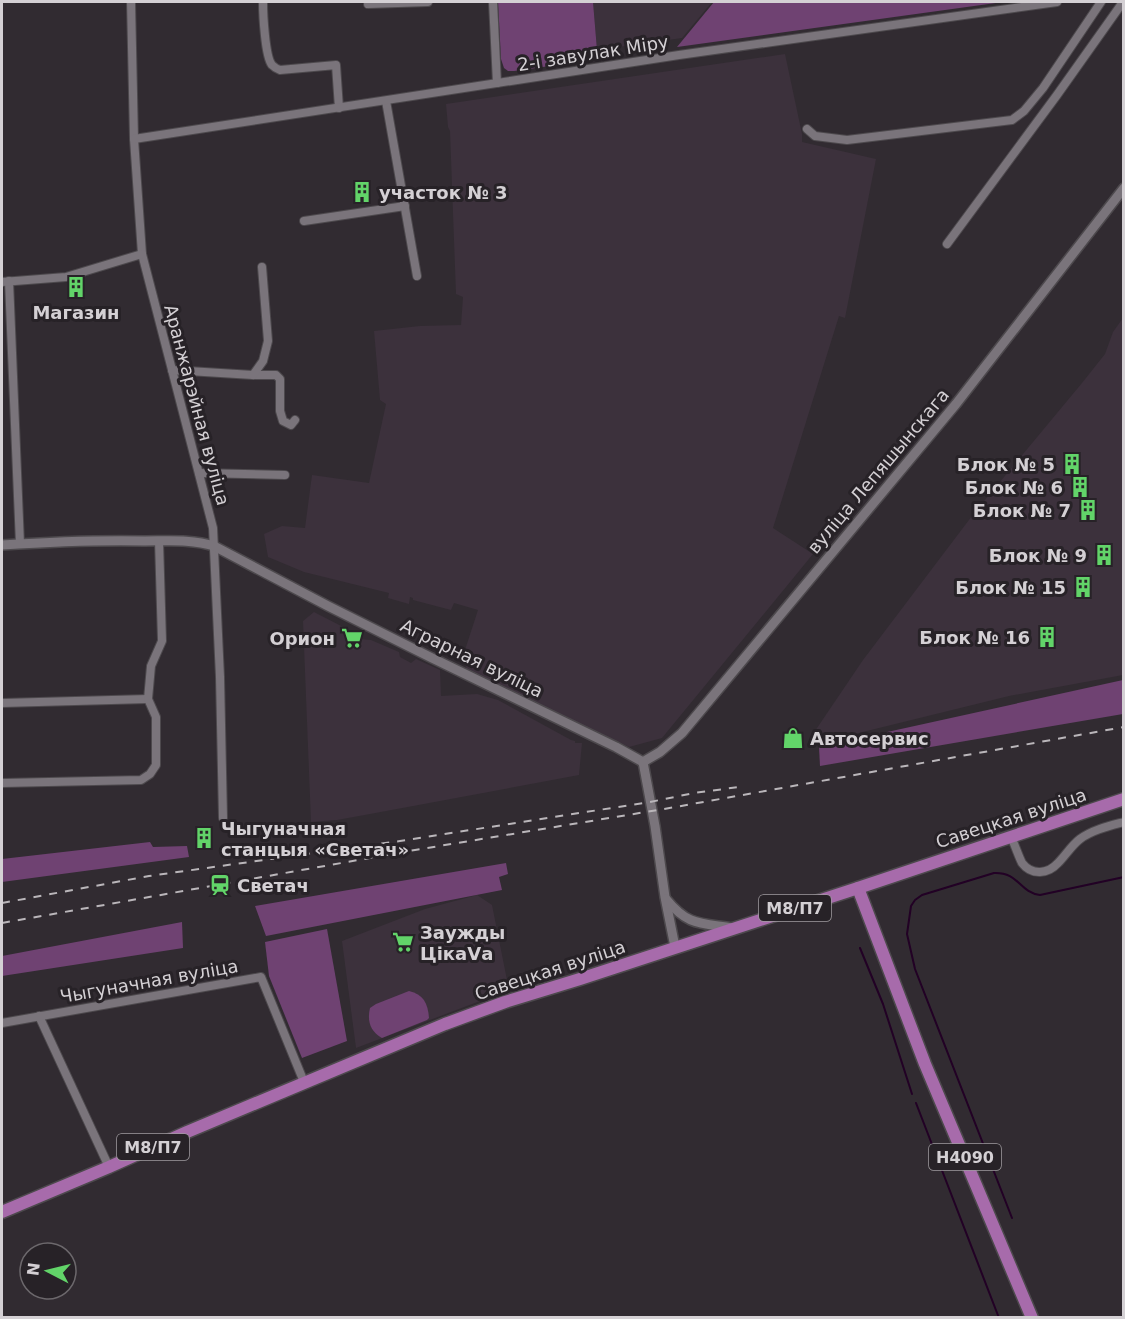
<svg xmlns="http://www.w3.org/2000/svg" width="1125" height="1319" font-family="'DejaVu Sans',sans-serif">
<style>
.built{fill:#3c313c}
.green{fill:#6f4272}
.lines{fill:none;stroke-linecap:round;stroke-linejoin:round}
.stream{stroke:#220125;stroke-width:2}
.minor-casing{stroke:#4d494d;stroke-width:10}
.tertiary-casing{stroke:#4d494d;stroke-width:12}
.primary-casing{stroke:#4d494d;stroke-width:15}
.minor{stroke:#7a747b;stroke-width:8}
.tertiary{stroke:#7a747b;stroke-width:9}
.primary{stroke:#a76bab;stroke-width:12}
.rail{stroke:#bab6ba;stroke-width:2;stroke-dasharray:8 8;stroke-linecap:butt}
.labels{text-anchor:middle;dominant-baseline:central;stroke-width:6;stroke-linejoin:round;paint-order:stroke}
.shield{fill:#272227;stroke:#a09ca0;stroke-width:1.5}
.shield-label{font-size:16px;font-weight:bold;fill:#d4d0d4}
.street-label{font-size:18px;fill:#d4d0d4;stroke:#272227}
.poi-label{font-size:18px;font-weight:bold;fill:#d4d0d4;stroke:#272227;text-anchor:end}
</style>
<rect width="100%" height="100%" fill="#312b31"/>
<g class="built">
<path d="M593 2H712L682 38 597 50Z"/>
<path d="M785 54 802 134V142L876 159 845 318 839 316 773 528 813 554 662 738 629 747 467 670 463 659 464 653 478 610 454 603 451 610 413 600V598L410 597 409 604 388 598 389 593 304 572 268 557 264 534 282 526 305 528 312 475 369 483 386 404 380 400 374 331 420 326 461 325 463 297 456 294 450 131 448 127 446 104Z"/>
<path d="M1123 318V675L1009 696 818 743 815 731 863 660 975 512 1082 383 1105 354 1113 332Z"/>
<path d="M314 612 345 628 348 635 347 641 357 642 358 636 359 639 371 640 399 652 400 657 411 663 416 659 440 670 441 696 477 694 498 700 571 740 575 741V743H582L579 775 370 814 337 820 311 822 303 621Z"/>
<path d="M477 895 492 905 509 990 356 1048 342 941 425 909Z"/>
</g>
<g class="green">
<path d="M498 2H593L597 50 586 61 514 71H508L504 68 501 59Z"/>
<path d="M714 2H1003L677 47Z"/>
<path d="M1123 680V714L820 766 819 747Z"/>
<path d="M150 842 153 847 187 846 189 857 2 882V859Z"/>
<path d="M506 863 508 874 499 877 502 890 266 936 255 906Z"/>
<path d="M182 922 183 948 2 976V956Z"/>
<path d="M327 929 347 1041 302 1058 269 976 265 942Z"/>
<path d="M409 991C423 994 428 1003 429 1018L427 1020 382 1038C370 1031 367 1021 370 1008L376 1004Z"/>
</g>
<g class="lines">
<g class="stream">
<path d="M860 948 883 1004 912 1094"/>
<path d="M916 1103 999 1318"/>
<path d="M1012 1218 915 969 907 934 911 906 915 900 922 895 994 873C1019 872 1019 892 1040 895L1124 877"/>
</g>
<defs>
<g id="minor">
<path d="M131 2 134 139 142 254 213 528 220 677 223 818"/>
<path d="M263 2C263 13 265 57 272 65 274 67 277 69 280 70L336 65 339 108"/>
<path d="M493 2 497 83"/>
<path d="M368 4 428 2"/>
<path d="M386 101 417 276"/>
<path d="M807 129 815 136 847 140 1012 120 1024 111 1043 88 1101 2"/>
<path d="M134 139 679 55 1057 2"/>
<path d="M304 221 405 206"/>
<path d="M947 244 1057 95 1123 2"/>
<path d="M9 281 20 544"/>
<path d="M2 282 66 277 142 254"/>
<path d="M172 370 253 375H276L280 379V411L283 421 291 425 295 420"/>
<path d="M253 375 263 361 268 341 262 267"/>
<path d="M199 473 285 475"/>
<path d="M2 703 148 699"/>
<path d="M2 783 141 780 150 774 156 765V717L148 699 151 666 162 641 159 541"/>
<path d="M1011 837C1015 845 1018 855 1022 863 1032 876 1048 874 1058 863 1066 855 1071 846 1080 839 1092 830 1109 826 1124 822"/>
<path d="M39 1016 109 1167"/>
<path d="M2 1023 261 977 304 1082"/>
</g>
<g id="tertiary">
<path d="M2 545C49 542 97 540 145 541 168 541 192 539 214 546L328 606 432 658 616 747 643 762"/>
<path d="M643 762 660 752 682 733 956 404 1124 188"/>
<path d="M643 762 655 826 665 897 675 947"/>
<path d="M666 899C688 926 700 923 732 928"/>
</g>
<g id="primary">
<path d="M858 888 925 1064 1032 1318"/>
<path d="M2 1212 109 1167 187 1132 445 1024 505 1002 580 979 858 888 1124 799"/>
</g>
</defs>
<use href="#minor" class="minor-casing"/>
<use href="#tertiary" class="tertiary-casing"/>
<use href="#primary" class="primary-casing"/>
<use href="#minor" class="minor"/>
<use href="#tertiary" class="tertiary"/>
<use href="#primary" class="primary"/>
<g class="rail">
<path d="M2 903 149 876 400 841 650 802 694 793 739 787"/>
<path d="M2 923 415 850 664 809 1124 727"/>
</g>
</g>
<defs>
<symbol id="building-bare" viewBox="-9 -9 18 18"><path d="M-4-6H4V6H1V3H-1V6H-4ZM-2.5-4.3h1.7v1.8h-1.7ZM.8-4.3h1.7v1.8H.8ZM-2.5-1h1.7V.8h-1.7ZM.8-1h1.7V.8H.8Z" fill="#62d469" stroke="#272227" stroke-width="2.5" paint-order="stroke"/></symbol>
<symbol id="supermarket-bare" viewBox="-9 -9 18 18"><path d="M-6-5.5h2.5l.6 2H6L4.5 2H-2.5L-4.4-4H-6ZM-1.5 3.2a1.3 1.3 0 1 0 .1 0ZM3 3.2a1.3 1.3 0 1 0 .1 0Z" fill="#62d469" stroke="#272227" stroke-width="2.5" paint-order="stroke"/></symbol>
<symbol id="shop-bare" viewBox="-9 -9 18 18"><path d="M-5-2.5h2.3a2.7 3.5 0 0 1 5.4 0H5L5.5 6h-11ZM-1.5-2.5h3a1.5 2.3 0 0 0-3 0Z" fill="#62d469" stroke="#272227" stroke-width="2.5" paint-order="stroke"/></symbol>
<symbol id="station-bare" viewBox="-9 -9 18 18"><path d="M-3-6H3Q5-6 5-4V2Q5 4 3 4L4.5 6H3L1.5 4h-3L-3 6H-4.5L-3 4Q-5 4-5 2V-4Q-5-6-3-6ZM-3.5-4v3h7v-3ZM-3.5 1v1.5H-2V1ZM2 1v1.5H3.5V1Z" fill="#62d469" stroke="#272227" stroke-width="2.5" paint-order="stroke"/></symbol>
</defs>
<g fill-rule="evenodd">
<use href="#building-bare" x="347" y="177" width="30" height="30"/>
<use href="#building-bare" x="61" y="272" width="30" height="30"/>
<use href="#building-bare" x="1057" y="449" width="30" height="30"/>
<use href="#building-bare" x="1065" y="472" width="30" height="30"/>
<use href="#building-bare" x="1073" y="495" width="30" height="30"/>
<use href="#building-bare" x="1089" y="540" width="30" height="30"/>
<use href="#building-bare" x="1068" y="572" width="30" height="30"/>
<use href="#building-bare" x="1032" y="622" width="30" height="30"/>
<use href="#supermarket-bare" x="337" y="623" width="30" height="30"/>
<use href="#shop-bare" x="778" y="723" width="30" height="30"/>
<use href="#building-bare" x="189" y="823" width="30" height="30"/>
<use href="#station-bare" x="205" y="870" width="30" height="30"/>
<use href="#supermarket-bare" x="388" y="927" width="30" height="30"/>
</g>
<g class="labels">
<g class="shield">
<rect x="759" y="895" width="72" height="26" rx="4.5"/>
<rect x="117" y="1134" width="72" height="26" rx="4.5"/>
<rect x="929" y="1144" width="72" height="26" rx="4.5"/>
</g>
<g class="shield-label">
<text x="795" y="908">М8/П7</text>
<text x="153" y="1147">М8/П7</text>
<text x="965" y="1157">Н4090</text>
</g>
<g class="street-label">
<text transform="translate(593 53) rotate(-9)">2-і завулак Міру</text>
<text transform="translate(197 405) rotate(75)">Аранжарэйная вуліца</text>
<text transform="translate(878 471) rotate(-50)">вуліца Лепяшынскага</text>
<text transform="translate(472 658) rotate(26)">Аграрная вуліца</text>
<text transform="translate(1011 818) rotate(-18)">Савецкая вуліца</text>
<text transform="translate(550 970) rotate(-18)">Савецкая вуліца</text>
<text transform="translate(149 981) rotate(-10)">Чыгуначная вуліца</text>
</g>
<g class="poi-label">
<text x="379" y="192" text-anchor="start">участок № 3</text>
<text x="76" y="312" text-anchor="middle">Магазин</text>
<text x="1055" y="464">Блок № 5</text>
<text x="1063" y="487">Блок № 6</text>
<text x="1071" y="510">Блок № 7</text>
<text x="1087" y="555">Блок № 9</text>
<text x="1066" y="587">Блок № 15</text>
<text x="1030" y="637">Блок № 16</text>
<text x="335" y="638">Орион</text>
<text x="810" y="738" text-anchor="start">Автосервис</text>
<text x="221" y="828" text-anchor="start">Чыгуначная<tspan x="221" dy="21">станцыя «Светач»</tspan></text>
<text x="237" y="885" text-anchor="start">Светач</text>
<text x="420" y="932" text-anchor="start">Заужды<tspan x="420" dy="21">ЦікаVа</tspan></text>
</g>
</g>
<rect width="1125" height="1319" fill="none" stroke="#d4d0d4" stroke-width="6"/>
<g transform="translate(48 1271) rotate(277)"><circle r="28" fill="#272227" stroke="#6c686c" stroke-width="1.5"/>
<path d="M0-4.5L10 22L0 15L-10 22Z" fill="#62d469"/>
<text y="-9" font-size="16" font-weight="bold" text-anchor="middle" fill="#d4d0d4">N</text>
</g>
</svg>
